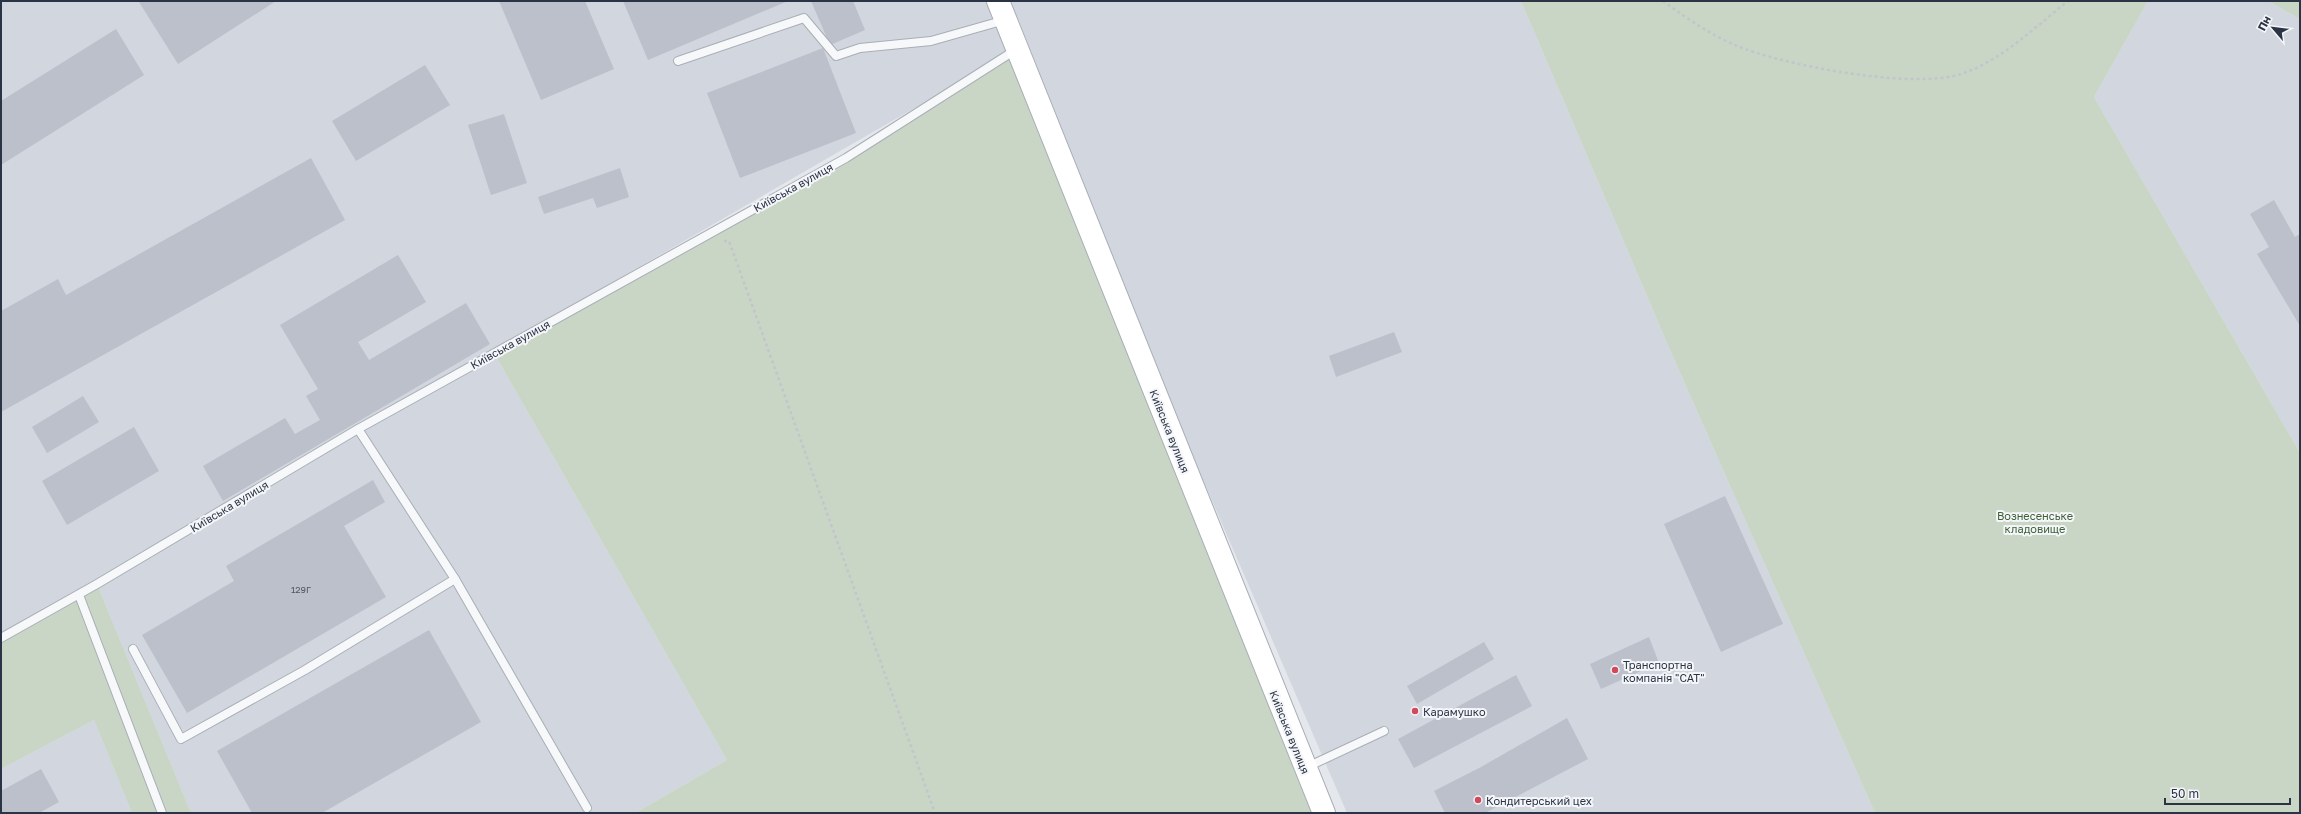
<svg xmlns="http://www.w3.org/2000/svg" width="2301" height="814" font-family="'Golos Text',sans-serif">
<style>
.built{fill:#d2d6de}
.green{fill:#c9d6c5}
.building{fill:#bbc0ca}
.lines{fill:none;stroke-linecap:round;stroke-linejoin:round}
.service-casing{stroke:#a9aeb7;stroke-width:10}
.secondary-casing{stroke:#a9aeb7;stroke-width:24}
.path{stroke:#c2c5cb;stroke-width:2.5;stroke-dasharray:3 3;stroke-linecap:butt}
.service{stroke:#f7f8fa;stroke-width:8}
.secondary{stroke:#fff;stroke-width:22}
.poi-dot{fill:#d1495b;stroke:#f4f6f9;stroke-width:1.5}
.labels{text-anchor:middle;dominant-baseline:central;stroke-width:4;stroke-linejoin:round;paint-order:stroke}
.number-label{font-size:9px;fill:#4f5766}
.street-label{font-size:11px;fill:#2b3445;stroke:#f4f6f9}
.park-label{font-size:11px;fill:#3f6138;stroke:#f4f6f9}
.poi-label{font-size:11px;fill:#2b3445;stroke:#f4f6f9;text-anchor:start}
</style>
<rect width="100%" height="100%" fill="#e4e7ec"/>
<g class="built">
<path d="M1 1H1521L1670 350 1875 813H1347L1017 49 1 635Z"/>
<path d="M2148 1H2268L2300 19V453L2094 97Z"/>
<path d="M494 353 727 760 635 813H191L97 584Z"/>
<path d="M94 720 132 813H1V769Z"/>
</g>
<g class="green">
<path d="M1521 1H2148L2094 97 2300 453V813H1875L1670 350Z"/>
<path d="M2268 1H2300V19Z"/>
<path d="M1017 49 1324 813H635L727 760 494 353 846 158Z"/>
<path d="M97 584 191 813H132L94 720 1 769V638Z"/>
</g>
<g class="building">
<path d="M276 1 178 64 139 2 140 1Z"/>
<path d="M499 1H585L614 69 541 100Z"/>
<path d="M623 1H788L648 60Z"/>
<path d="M811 1H853L865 30 830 45Z"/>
<path d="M116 29 144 75 1 165V101Z"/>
<path d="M823 48 856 133 740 178 707 93Z"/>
<path d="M425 65 450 105 356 161 332 121Z"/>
<path d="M504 114 527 183 491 195 468 125Z"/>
<path d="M311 158 345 220 1 412V311L58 279 66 295Z"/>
<path d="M620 168 629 197 597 208 593 198 544 214 538 197Z"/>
<path d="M2274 200 2295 237 2300 234V326L2257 254 2269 247 2250 214Z"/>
<path d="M398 255 426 302 358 342 369 360 466 303 490 344 223 501 203 466 285 418 295 434 320 420 306 396 318 389 280 325Z"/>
<path d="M1394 332 1402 352 1336 377 1329 356Z"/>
<path d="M83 396 99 422 47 453 32 427Z"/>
<path d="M134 427 159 471 67 525 42 481Z"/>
<path d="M373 480 385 502 344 526 386 597 187 713 142 635 234 581 226 566Z"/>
<path d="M1725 496 1783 624 1721 652 1664 524Z"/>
<path d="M429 630 481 722 322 813H252L217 751Z"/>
<path d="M1649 637 1659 663 1601 689 1590 664Z"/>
<path d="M1484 642 1494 659 1417 704 1407 686Z"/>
<path d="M1516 675 1532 706 1414 768 1398 739Z"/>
<path d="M1567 718 1588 759 1485 813H1445L1434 791 1481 767Z"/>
<path d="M41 769 59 802 39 813H1V791Z"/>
</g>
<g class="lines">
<defs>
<g id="service">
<path d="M678 61 804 18 836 56 860 48 931 41 1005 20"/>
<path d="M358 429 455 579 587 808"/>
<path d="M79 595 162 813"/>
<path d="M1 638 97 584 358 429 846 158 1017 49"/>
<path d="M133 649 181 739 305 670 455 579"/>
<path d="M1307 767 1384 731"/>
</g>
<path id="secondary" d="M998 1 1324 813"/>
</defs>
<use href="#service" class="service-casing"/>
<use href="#secondary" class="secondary-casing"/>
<g class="path">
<path d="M1663 1C1685 17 1709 34 1735 45 1781 65 1913 90 1961 74 2001 61 2035 27 2068 1"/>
<path d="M724 241H729L935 813"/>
</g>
<use href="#service" class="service"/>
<use href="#secondary" class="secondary"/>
</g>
<g class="poi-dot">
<circle cx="1615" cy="670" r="4"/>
<circle cx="1415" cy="711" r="4"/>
<circle cx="1478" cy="800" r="4"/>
</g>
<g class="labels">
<g class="number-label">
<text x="301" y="589">129Г</text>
</g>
<g class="street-label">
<text transform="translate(793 187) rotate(-29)">Київська вулиця</text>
<text transform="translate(510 344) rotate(-29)">Київська вулиця</text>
<text transform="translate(1170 431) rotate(68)">Київська вулиця</text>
<text transform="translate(229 506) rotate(-31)">Київська вулиця</text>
<text transform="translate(1290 732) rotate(68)">Київська вулиця</text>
</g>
<g class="park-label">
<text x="2035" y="515">Вознесенське<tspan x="2035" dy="13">кладовище</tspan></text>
</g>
<g class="poi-label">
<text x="1623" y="664">Транспортна<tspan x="1623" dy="13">компанія "САТ"</tspan></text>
<text x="1423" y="711">Карамушко</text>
<text x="1486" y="800">Кондитерський цех</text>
</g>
</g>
<rect width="2301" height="814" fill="none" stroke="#2b3445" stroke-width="4"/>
<g transform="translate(2273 28) rotate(298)" stroke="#f4f6f9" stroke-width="3" paint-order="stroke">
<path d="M0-3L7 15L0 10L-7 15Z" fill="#2b3445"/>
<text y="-6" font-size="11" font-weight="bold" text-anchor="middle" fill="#2b3445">Пн</text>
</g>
<path d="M2165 798v6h125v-6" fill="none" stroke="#2b3445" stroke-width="2"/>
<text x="2171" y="798" font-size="12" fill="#2b3445" stroke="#f4f6f9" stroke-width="3" paint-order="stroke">50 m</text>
</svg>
